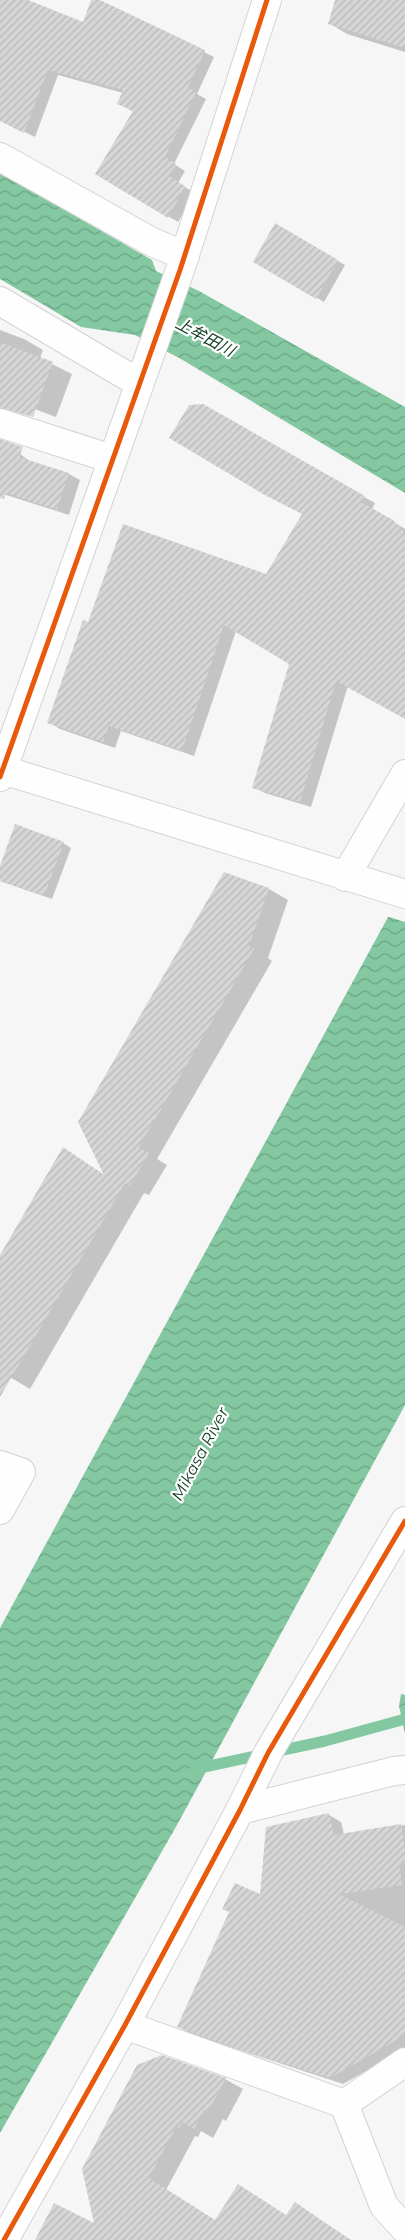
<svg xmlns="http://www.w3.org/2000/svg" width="405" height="2240" font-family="Montserrat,'Noto Sans JP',sans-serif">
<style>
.water{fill:url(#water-waves)}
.pier{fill:#f5f6f5}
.shadow{fill:#0003}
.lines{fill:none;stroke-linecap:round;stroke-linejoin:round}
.stream{stroke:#84c8a2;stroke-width:11}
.building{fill:url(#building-hatch)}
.minor-casing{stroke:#d2d3d2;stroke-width:30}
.minor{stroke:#fefefe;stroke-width:28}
.cycleway-casing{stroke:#fff;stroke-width:8}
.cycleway{stroke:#e8590c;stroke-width:5}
.labels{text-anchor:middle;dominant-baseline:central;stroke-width:4.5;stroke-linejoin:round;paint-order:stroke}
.water-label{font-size:16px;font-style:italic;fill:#17402a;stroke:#fff}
</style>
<defs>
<pattern id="water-waves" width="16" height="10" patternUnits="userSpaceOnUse" patternTransform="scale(1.25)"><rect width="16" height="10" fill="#84c8a2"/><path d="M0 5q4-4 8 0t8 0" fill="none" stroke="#6ca384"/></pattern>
<pattern id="building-hatch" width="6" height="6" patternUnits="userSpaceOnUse" patternTransform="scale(1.25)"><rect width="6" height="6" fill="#d5d6d5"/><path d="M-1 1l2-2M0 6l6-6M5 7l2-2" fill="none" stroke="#b7b8b7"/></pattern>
</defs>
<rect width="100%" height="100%" fill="#f5f6f5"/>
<g class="water">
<path d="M0 173 152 260 156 271 199 291 405 407V493L181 359 135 335 81 327 0 279Z"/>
<path d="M405 886V1405L177 1825 0 2133V1628Z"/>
<path d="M401 1694 405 1695V1734L399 1706Z"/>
</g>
<path class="pier" d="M405 884V922L386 916Z"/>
<g class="shadow">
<path d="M1 0H25L84 24 92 0H97L214 57 197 94 206 99 174 164 185 171 178 183 195 193 178 222 97 174 134 112 128 109 123 93 58 75 35 137 0 120Z"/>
<path d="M337 0H405V52L347 34 329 23Z"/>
<path d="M276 225 345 265 324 302 254 261Z"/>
<path d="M0 330 24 339 43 350 40 358 72 374 56 417 0 396Z"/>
<path d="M0 447 20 454 31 462 69 474 80 480 69 515 0 493Z"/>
<path d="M364 497 375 503 372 509 405 529V718L348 686 311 807 265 793 253 787 290 663 236 631 194 756 121 731 115 748 60 729 49 722 89 624 266 576Z"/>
<path d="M63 843 71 848 52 899 0 881V869Z"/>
<path d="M225 874 269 889 288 900 268 958 272 961 157 1159 167 1165 149 1195 144 1193 30 1389 3 1373 0 1377V1258L63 1149 106 1176Z"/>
<path d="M329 1815 341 1822 344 1834 405 1825V2049L343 2084 191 2034 179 2027 262 1896Z"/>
<path d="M225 2079 243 2089 226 2121 223 2119 213 2138 201 2131 198 2137 195 2136 166 2190 216 2221 287 2216 296 2204 351 2240H37L95 2225 83 2169Z"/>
</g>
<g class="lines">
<path class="stream" d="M195 1769 325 1741 405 1719"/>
</g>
<g class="building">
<path d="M0 0H28L83 22 91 0H100L205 50 188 88 196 92 165 157 176 164 169 176 185 186 168 218 95 174 133 111 117 104 123 90 48 70 24 133 0 121Z"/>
<path d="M335 0H405V48L328 24Z"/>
<path d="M275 223 338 260 316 299 253 262Z"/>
<path d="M0 342 53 362 33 417 0 408Z"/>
<path d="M203 404 365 496 361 502 393 520 405 533V719L336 681 300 802 252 788 289 664 224 625 182 751 109 726 103 742 47 723 83 620 88 622 123 524 266 574 302 514 263 494 169 438 189 405Z"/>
<path d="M0 439 23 447 19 457 69 473 57 510 6 493 4 499 0 498Z"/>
<path d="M15 824 64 842 44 896 0 881V866Z"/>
<path d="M224 872 269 888 249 946 254 949 139 1147 149 1153 130 1186 125 1183 0 1397V1255L63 1147 104 1175 78 1122Z"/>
<path d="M329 1813 334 1835 401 1824 405 1850V1863L399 1864 402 1885 339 1894 405 1927V2035L330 2078 240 2050 177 2027 229 1912 222 1909 235 1883 260 1894 266 1827Z"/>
<path d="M162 2055 226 2078 208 2112 204 2110 194 2129 182 2122 179 2128 176 2127 149 2178 215 2220 238 2184 286 2215 295 2202 350 2240H35L54 2203 94 2223 82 2169 137 2065Z"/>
</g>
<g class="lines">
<defs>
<g id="minor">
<path d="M0 157 152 242 185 256"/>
<path d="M0 301 139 383"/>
<path d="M0 423 112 459"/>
<path d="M0 769 405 894"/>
<path d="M0 777 180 270 267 0"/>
<path d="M345 877 405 774"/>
<path d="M0 1465 21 1472 0 1510"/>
<path d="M240 1810 394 1771 405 1770"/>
<path d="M125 2025 344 2104"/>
<path d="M405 2062 344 2104 384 2206 405 2229"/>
<path d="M4 2240 125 2025 240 1810 268 1753 405 1521"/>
</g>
</defs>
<use href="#minor" class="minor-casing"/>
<use href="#minor" class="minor"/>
<defs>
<g id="cycleway">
<path d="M0 777 180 270 267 0"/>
<path d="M4 2240 125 2025 240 1810 268 1753 405 1521"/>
</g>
</defs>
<use href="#cycleway" class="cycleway-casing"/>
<use href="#cycleway" class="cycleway"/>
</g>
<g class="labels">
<g class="water-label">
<text transform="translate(205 337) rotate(28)">上牟田川</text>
<text transform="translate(200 1454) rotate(-62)">Mikasa River</text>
</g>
</g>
</svg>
